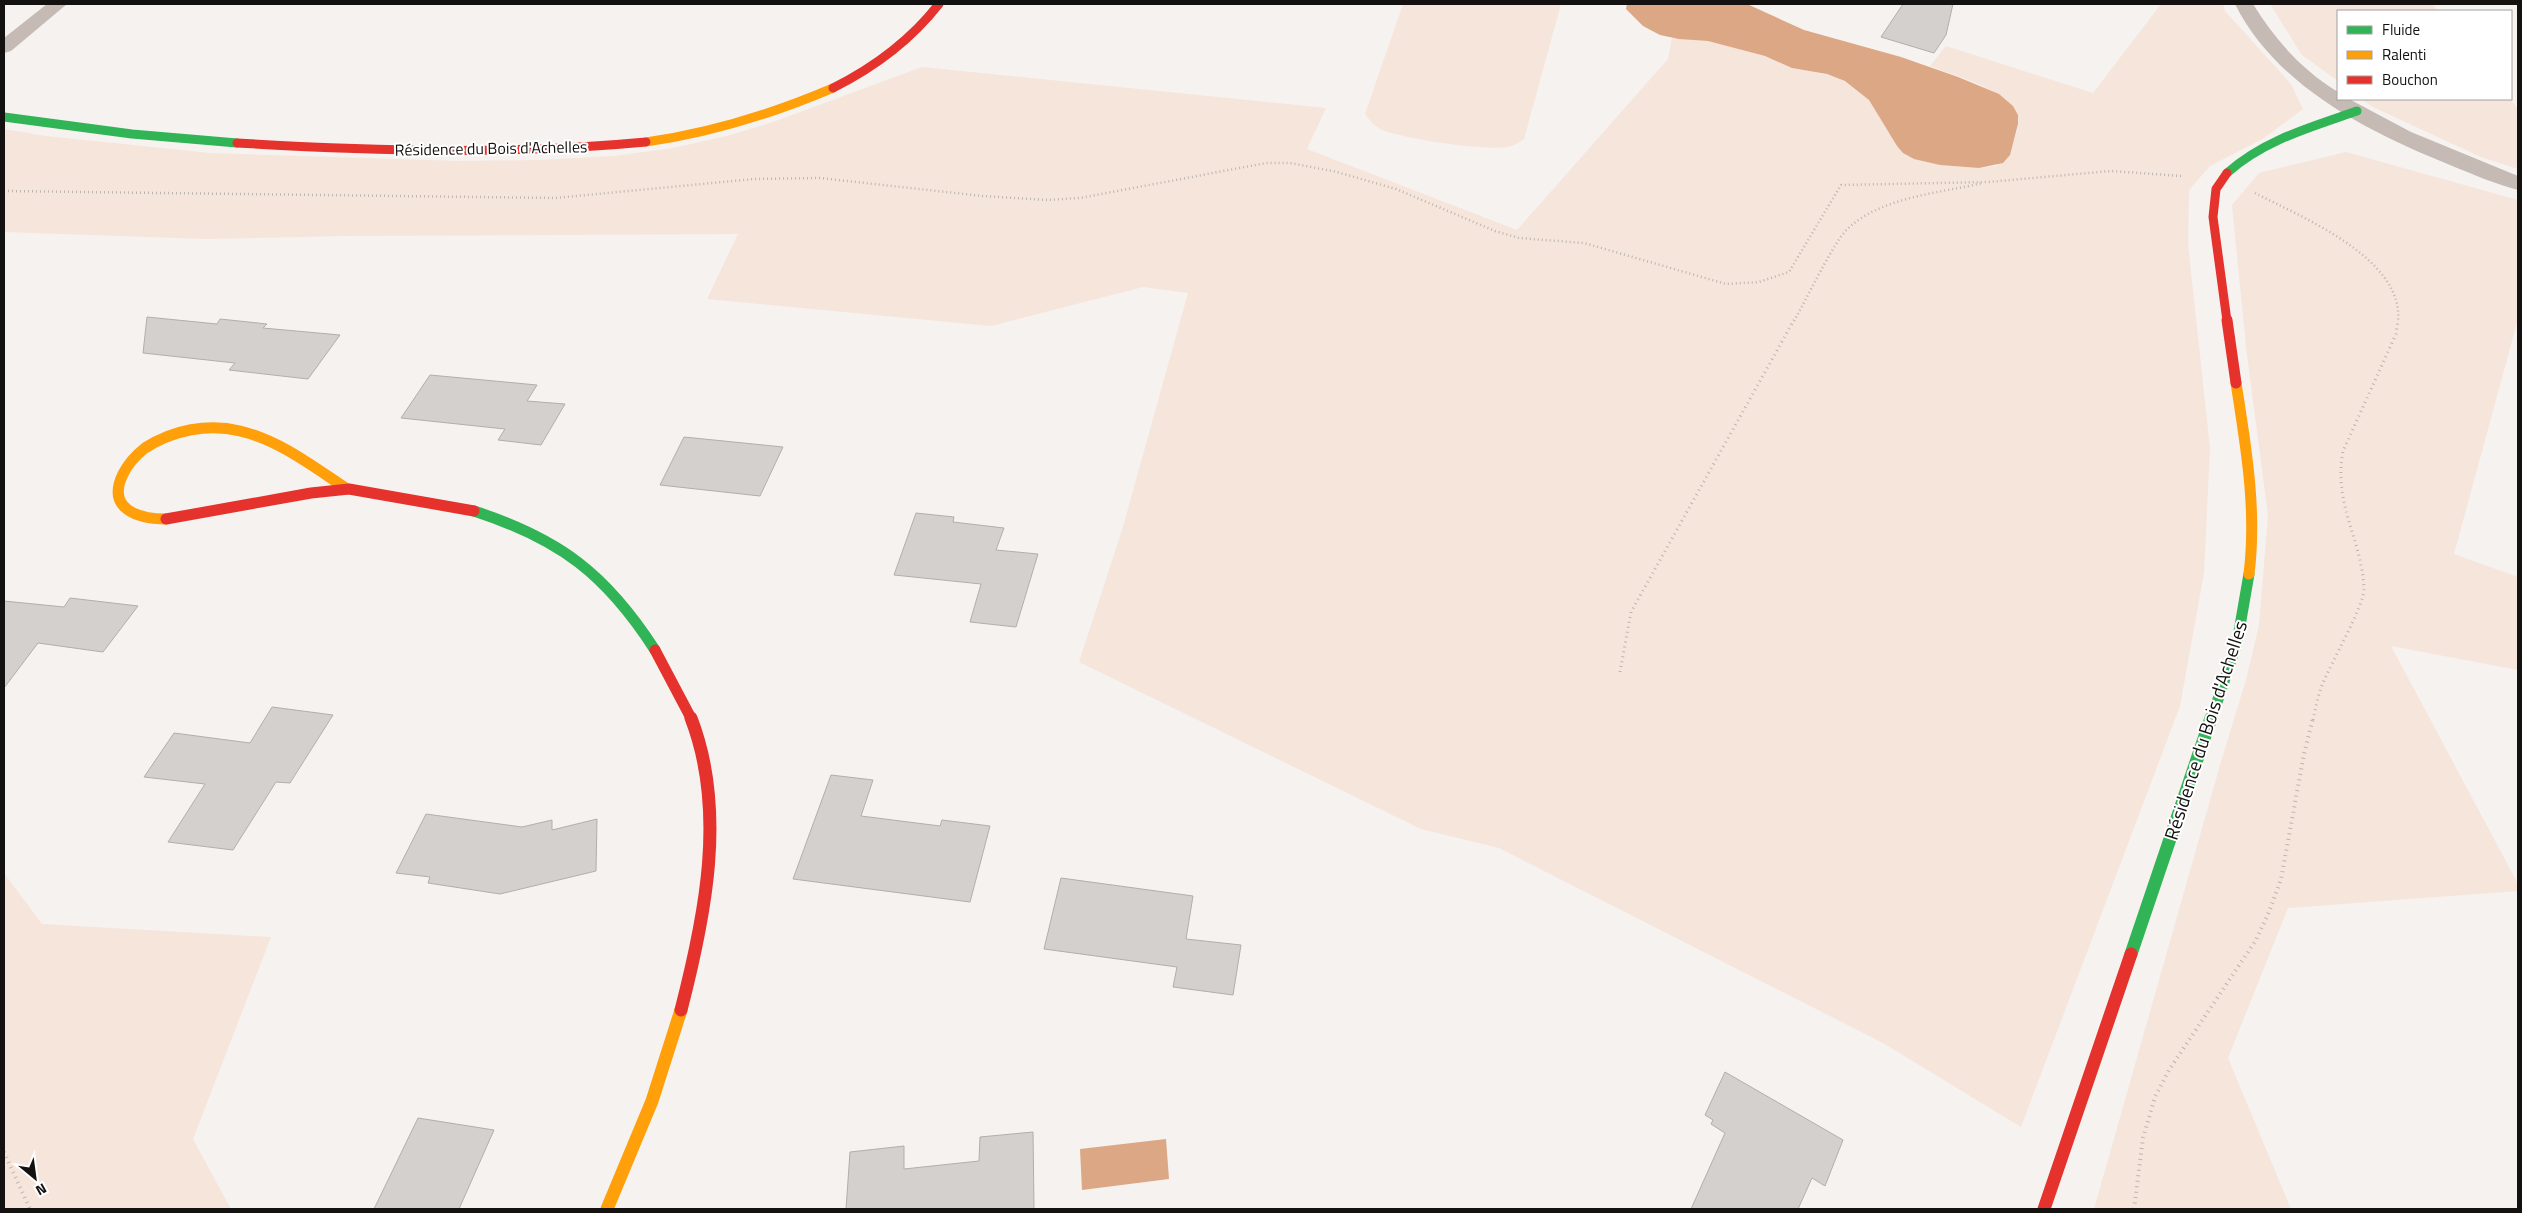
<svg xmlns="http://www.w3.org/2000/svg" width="2522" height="1213" font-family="'Titillium Web',sans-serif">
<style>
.green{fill:#f6e5db}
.water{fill:#dba785}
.building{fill:#d3d0ce;stroke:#b1aeac}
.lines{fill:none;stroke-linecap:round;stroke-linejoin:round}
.path-far2{stroke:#bbb5b0;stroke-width:2.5;stroke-dasharray:1 3;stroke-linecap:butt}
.path-far1{stroke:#bbb5b0;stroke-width:3;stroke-dasharray:1 4;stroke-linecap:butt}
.path{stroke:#bbb5b0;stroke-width:4;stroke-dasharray:1 4.5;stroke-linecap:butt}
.street{fill:#c5bab4;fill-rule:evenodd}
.fast-far2{stroke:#30b455;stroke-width:9}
.fast-far1{stroke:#30b455;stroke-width:11}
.fast{stroke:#30b455;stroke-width:13}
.slow-far2{stroke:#ff9f0a;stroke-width:9}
.slow-far1{stroke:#ff9f0a;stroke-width:11}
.slow{stroke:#ff9f0a;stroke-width:13}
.jam-far2{stroke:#e5322d;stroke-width:9}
.jam-far1{stroke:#e5322d;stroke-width:11}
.jam{stroke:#e5322d;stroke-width:13}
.labels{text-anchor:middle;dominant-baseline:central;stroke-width:4;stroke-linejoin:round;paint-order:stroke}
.far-street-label{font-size:16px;fill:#141210;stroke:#fff}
.street-label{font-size:19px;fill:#141210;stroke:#fff}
</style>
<rect width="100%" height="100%" fill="#f6f2f0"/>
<g class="green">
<path d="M1403 4H1561L1524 139C1518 143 1514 146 1507 147 1484 151 1408 139 1385 131 1376 128 1371 122 1365 114Z"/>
<path d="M2161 4H2223L2225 11 2291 84 2303 109 2264 138 2210 166 2189 190 2188 244 2210 448 2204 573 2180 706 2021 1127 1883 1043 1499 848 1421 829 1079 662 1122 530 1188 293 1143 287 991 326 707 299 738 234 343 236 207 239 4 232V129L46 136 210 153 459 161 539 160 614 156 673 148 727 136 773 122 922 67 1326 108 1307 149 1517 230 1668 59 1672 38 1708 41 1765 56 1788 66 1833 76 1851 84 1869 100 1897 146 1908 156 1940 165 1979 168 1996 166C2001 160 2011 151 2013 144 2015 135 2021 124 2017 114 2009 90 1952 75 1930 66L1946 46 2093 93Z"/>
<path d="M2270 4H2432L2438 11H2338V81L2302 55Z"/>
<path d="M2362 99H2510L2518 109V169L2481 157 2373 107Z"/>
<path d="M2346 152 2518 200V319L2454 554 2518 577V670L2391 646 2518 884V891L2288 908 2228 1058 2291 1209H2094L2222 758 2246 680 2259 625 2268 516 2246 347 2232 205 2259 173Z"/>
<path d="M4 873 42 924 271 937 193 1139 231 1209H4Z"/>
</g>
<g class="water">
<path d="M1627 4H1747L1804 30 1901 57 1958 77 1999 94 2013 106 2018 115V124L2010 155 2003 163 1979 168 1940 165 1914 159 1903 153 1897 146 1869 100 1845 81 1827 74 1792 68 1765 56 1708 41 1679 39 1660 35 1643 26 1626 9Z"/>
<path d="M1166 1139 1169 1179 1082 1190 1080 1149Z"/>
</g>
<g class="building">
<path d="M1903 4H1953L1946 35 1934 53 1881 37Z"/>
<path d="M147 317 217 324 220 319 267 324 263 328 340 335 308 379 229 370 235 363 143 353Z"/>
<path d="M430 375 537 385 527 401 565 404 541 445 498 440 505 429 401 418Z"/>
<path d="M684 437 783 447 760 496 660 485Z"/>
<path d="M916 513 954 517 953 522 1004 528 996 550 1038 554 1016 627 970 622 981 584 894 575Z"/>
<path d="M70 598 138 606 103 652 38 643 4 688V601L64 607Z"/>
<path d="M272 707 333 715 290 783 276 782 233 850 168 842 205 784 144 777 174 733 250 743Z"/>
<path d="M831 775 873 780 861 816 940 826 942 820 990 826 970 902 793 879Z"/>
<path d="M426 814 522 827 552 820V830L597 819 596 871 500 894 428 883 430 877 396 873Z"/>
<path d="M1061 878 1193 896 1186 939 1241 945 1233 995 1173 987 1177 967 1044 949Z"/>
<path d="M1725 1072 1843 1140 1825 1186 1812 1178 1798 1209H1691L1725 1133 1711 1124 1713 1120 1705 1115Z"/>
<path d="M418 1118 494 1130 459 1209H374Z"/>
<path d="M1033 1132 1034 1209H846L850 1152 904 1146V1169L979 1161 980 1137Z"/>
</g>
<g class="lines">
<g class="path-far2">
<path d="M4 191 555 198 754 179 820 178 982 196 1047 200 1080 198 1266 163H1290L1337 172 1396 189 1495 231 1519 238 1584 243 1726 284 1759 282 1789 272 1841 185 1988 182 2111 171 2181 176"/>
<path d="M2255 193C2301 217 2404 258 2398 321"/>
<path d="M1794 321C1809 294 1823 264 1840 238 1868 198 1940 193 1983 183"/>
</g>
<g class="path-far1">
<path d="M1620 672 1631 612 1794 320"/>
<path d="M2313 720C2316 707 2318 694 2323 683 2331 663 2364 606 2364 589 2362 539 2333 505 2343 451L2396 334 2398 320"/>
</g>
<g class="path">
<path d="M4 1152 30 1209"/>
<path d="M2134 1209 2143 1138 2155 1097 2169 1070 2256 940 2269 912 2281 879 2304 754 2313 718"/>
</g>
<g class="street">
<path d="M47 4H67L11 51 4 53V38Z"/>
<path d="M2235 4H2253C2276 41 2301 69 2338 92V99H2349L2411 132 2518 176V190C2495 184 2472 174 2450 165 2368 132 2276 86 2235 4Z"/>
</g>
<g class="fast-far2">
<path d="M4 117 132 134 237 143"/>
<path d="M2227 173C2264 140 2311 127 2357 111"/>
</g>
<g class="fast-far1">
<path d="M474 511C560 539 606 574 655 650"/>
<path d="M2211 720 2237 643 2249 574"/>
</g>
<path class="fast" d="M2131 954 2211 718"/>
<path class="slow-far2" d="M646 142C711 133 772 114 833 88"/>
<g class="slow-far1">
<path d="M2236 383C2246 447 2257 510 2249 574"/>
<path d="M166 519C138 519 106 509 123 474 128 464 136 455 145 448 173 430 208 423 240 431 279 440 314 467 347 489"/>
</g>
<path class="slow" d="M607 1209 652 1101 681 1010"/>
<g class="jam-far2">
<path d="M833 88C875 67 910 41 939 4"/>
<path d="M237 143C374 151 509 155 646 142"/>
<path d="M2227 173 2216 189 2213 217 2227 321"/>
</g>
<g class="jam-far1">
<path d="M2227 320 2236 383"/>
<path d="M166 519 311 493 349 489 474 511"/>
<path d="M655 650 692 720"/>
</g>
<g class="jam">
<path d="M681 1010C705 917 727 811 691 718"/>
<path d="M2044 1209 2131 954"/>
</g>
</g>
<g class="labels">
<g class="far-street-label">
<text transform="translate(491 148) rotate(-1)">Résidence du Bois d'Achelles</text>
</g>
<g class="street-label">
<text transform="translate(2205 730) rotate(-72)">Résidence du Bois d'Achelles</text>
</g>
</g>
<rect width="2522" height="1213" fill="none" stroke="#141210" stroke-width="10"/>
<rect x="2337" y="10" width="175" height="90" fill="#ffffff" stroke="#a1a09f"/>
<rect x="2347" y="26" width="25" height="8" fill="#30b455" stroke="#a1a09f"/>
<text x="2382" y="35" font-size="15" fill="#141210">Fluide</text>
<rect x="2347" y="51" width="25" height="8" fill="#ff9f0a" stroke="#a1a09f"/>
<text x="2382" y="60" font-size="15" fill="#141210">Ralenti</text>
<rect x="2347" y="76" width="25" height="8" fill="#e5322d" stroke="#a1a09f"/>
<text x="2382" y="85" font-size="15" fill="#141210">Bouchon</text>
<g transform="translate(35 1178) rotate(151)" stroke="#ffffff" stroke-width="4" paint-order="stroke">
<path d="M0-4L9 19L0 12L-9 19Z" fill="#141210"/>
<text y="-8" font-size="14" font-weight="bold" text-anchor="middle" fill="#141210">N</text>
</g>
</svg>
